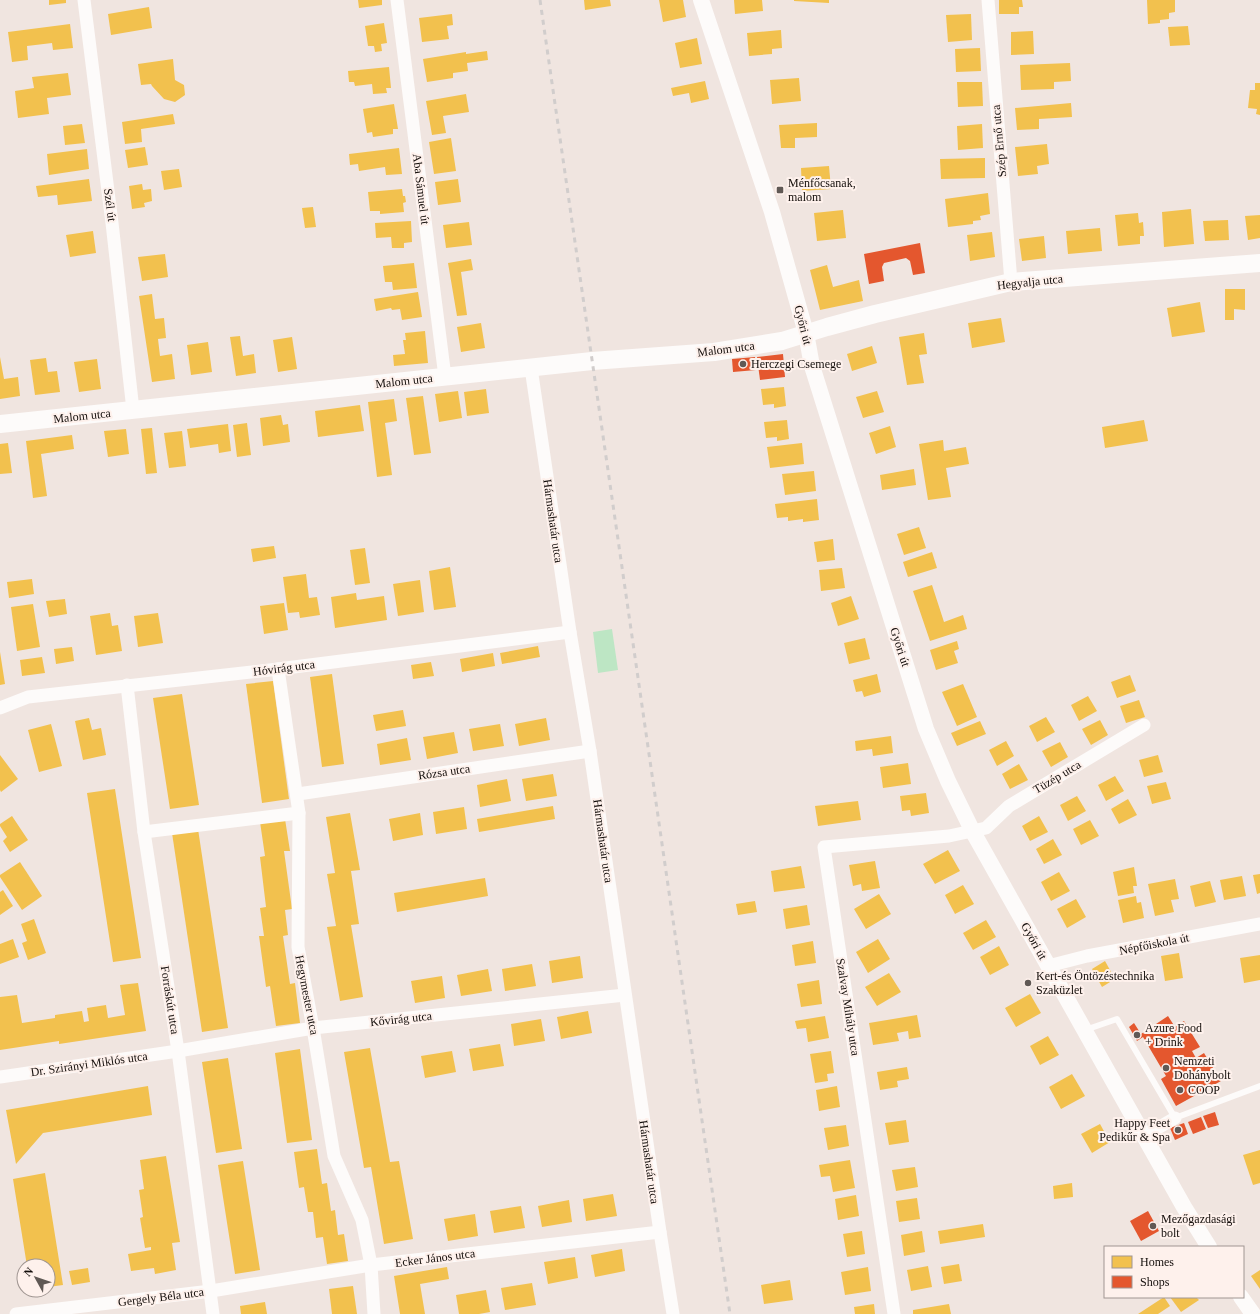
<svg xmlns="http://www.w3.org/2000/svg" width="1260" height="1314" font-family="'Times New Roman',serif">
<style>
.green{fill:#bde6c4}
.homes{fill:#f2c14e}
.shops{fill:#e4572e}
.lines{fill:none;stroke-linecap:round;stroke-linejoin:round}
.service{stroke:#fdfbfa;stroke-width:6}
.minor{stroke:#fdfbfa;stroke-width:13}
.tertiary{stroke:#fdfbfa;stroke-width:16}
.secondary{stroke:#fdfbfa;stroke-width:18}
.rail{stroke:#d1cdcc;stroke-width:3;stroke-dasharray:5 5;stroke-linecap:butt}
.poi-dot{fill:#605955;stroke:#fef1ec;stroke-width:1.5}
.labels{text-anchor:middle;dominant-baseline:central;stroke-width:4;stroke-linejoin:round;paint-order:stroke}
.street-label{font-size:12px;fill:#130d0a;stroke:#fef1ec}
.poi-label{font-size:12px;fill:#130d0a;stroke:#fef1ec;text-anchor:start}
</style>
<rect width="100%" height="100%" fill="#f0e5e0"/>
<path class="green" d="M612 629 618 670 598 673 593 632Z"/>
<g class="homes">
<path d="M49 0H66V3L49 5Z"/>
<path d="M358 0H382V5L359 8Z"/>
<path d="M584 0H610L611 6 585 10Z"/>
<path d="M659 0H683L686 17 663 22Z"/>
<path d="M734 0H762L763 11 735 14Z"/>
<path d="M794 0H829V3L794 1Z"/>
<path d="M999 0H1022L1023 7H1019V14H999Z"/>
<path d="M1147 0H1175V12L1169 13V19L1160 20V23L1148 24Z"/>
<path d="M149 7 152 28 111 35 108 14Z"/>
<path d="M452 14 453 25 447 26 449 39 422 42 419 18Z"/>
<path d="M971 14 972 40 948 42 946 15Z"/>
<path d="M384 23 387 43 381 44 382 51 375 52 374 46H368L365 26Z"/>
<path d="M70 24 73 48 53 50 52 43 27 46 28 60 12 62 8 32Z"/>
<path d="M1188 26 1190 45 1170 46 1168 27Z"/>
<path d="M781 30 782 48 772 49V54L749 56 747 33Z"/>
<path d="M1033 31 1034 54 1011 55V32Z"/>
<path d="M697 38 702 64 680 68 675 43Z"/>
<path d="M980 48 981 71 956 72 955 49Z"/>
<path d="M487 51 488 60 467 63 468 71 453 73V78L427 82 423 59 466 52V54Z"/>
<path d="M173 59 175 80 184 85 185 95 175 102 164 99 152 86 151 84 141 85 138 64Z"/>
<path d="M1070 63 1071 81 1054 82V89L1021 90 1020 65Z"/>
<path d="M389 67 391 88H386L387 93 373 94 372 84 355 86 354 82H349L348 71Z"/>
<path d="M68 73 71 95 47 98 49 114 18 118 15 91 34 88 32 77Z"/>
<path d="M799 78 801 101 772 104 770 80Z"/>
<path d="M705 81 709 99 691 103 689 93 673 96 671 88Z"/>
<path d="M957 82H982L983 106 958 107Z"/>
<path d="M1255 83H1260V115L1256 114 1257 109 1248 108 1250 90H1255Z"/>
<path d="M466 94 469 112 443 116 446 133 432 135 426 101Z"/>
<path d="M1071 103 1072 117 1039 119V129L1017 130 1015 108Z"/>
<path d="M394 104 398 129H393V134L373 137 372 132 367 133 363 109Z"/>
<path d="M173 114 175 124 141 129 142 142 125 144 122 122Z"/>
<path d="M817 123V137L795 138V148H781L779 125Z"/>
<path d="M82 124 85 143 65 145 63 126Z"/>
<path d="M982 124 983 148 958 150 957 126Z"/>
<path d="M451 138 456 171 434 174 429 142Z"/>
<path d="M1047 144 1049 164 1037 166 1038 174 1018 176 1015 147Z"/>
<path d="M145 147 148 165 128 168 125 150Z"/>
<path d="M399 148 402 174 386 175 385 167 359 171 358 164 350 165 349 154Z"/>
<path d="M87 149 89 169 49 175 47 154Z"/>
<path d="M985 158V178L941 179 940 159Z"/>
<path d="M829 166 831 189 802 191 801 168Z"/>
<path d="M179 169 182 187 164 190 161 171Z"/>
<path d="M89 179 92 201 58 205 57 195 38 197 36 186Z"/>
<path d="M458 179 461 202 438 205 435 182Z"/>
<path d="M142 184 143 190 151 189 152 201 144 203 145 207 132 209 129 186Z"/>
<path d="M402 189 403 196H405L406 202 403 203 404 212 380 214V211H370L368 192Z"/>
<path d="M988 193 990 214 980 216 981 220 973 221V224L948 227 945 199Z"/>
<path d="M313 207 316 227 305 228 302 208Z"/>
<path d="M1191 209 1194 244 1164 247 1162 212Z"/>
<path d="M843 210 846 238 817 241 814 213Z"/>
<path d="M1138 213 1139 223 1143 222 1144 236H1140V244L1118 246 1115 215Z"/>
<path d="M1260 215V238L1248 240 1245 216Z"/>
<path d="M1228 220 1229 240 1205 241 1203 221Z"/>
<path d="M411 221 412 242 404 243V248H392L391 237 376 238 375 223Z"/>
<path d="M469 222 472 245 446 248 443 225Z"/>
<path d="M1100 228 1102 251 1068 254 1066 231Z"/>
<path d="M93 231 96 253 70 257 66 235Z"/>
<path d="M992 232 995 257 970 261 967 235Z"/>
<path d="M1044 236 1046 258 1022 261 1019 239Z"/>
<path d="M165 254 168 277 142 281 138 257Z"/>
<path d="M471 259 473 270 461 272 467 315 457 316 448 263Z"/>
<path d="M414 263 417 288 393 290 392 282H385L383 266Z"/>
<path d="M827 265 833 287 859 280 863 301 820 310 810 270Z"/>
<path d="M1225 289H1245V310L1234 309V320H1225Z"/>
<path d="M418 292 422 317 402 320 400 309 392 310 391 308 376 311 374 299Z"/>
<path d="M152 294 155 319 164 318 166 338 158 339 160 356 172 354 175 379 152 382 139 296Z"/>
<path d="M1200 302 1205 332 1172 337 1167 308Z"/>
<path d="M1001 318 1005 342 972 348 968 323Z"/>
<path d="M481 323 485 348 461 352 457 327Z"/>
<path d="M425 331 428 363 394 366 393 355 405 354 403 340H406L405 333Z"/>
<path d="M924 333 927 354 919 355 924 383 907 385 899 337Z"/>
<path d="M240 336 243 356 254 354 256 373 236 376 230 337Z"/>
<path d="M292 337 297 369 278 372 273 340Z"/>
<path d="M208 342 212 372 191 375 187 345Z"/>
<path d="M872 346 877 363 852 371 847 354Z"/>
<path d="M0 357 4 379 18 377 20 396 0 399Z"/>
<path d="M46 358 48 372 57 371 60 392 35 395 30 360Z"/>
<path d="M97 359 101 389 79 392 74 362Z"/>
<path d="M784 387 786 406 774 408V404L763 405 761 389Z"/>
<path d="M486 389 489 413 467 416 464 392Z"/>
<path d="M458 391 462 418 439 422 435 394Z"/>
<path d="M877 391 884 412 863 418 856 397Z"/>
<path d="M423 396 431 453 414 455 406 398Z"/>
<path d="M394 399 397 421 385 423 392 475 377 477 368 402Z"/>
<path d="M360 405 364 431 318 437 315 411Z"/>
<path d="M281 415 283 425 288 424 290 442 263 446 260 418Z"/>
<path d="M787 420 789 439 777 441V437L766 438 764 422Z"/>
<path d="M1144 420 1148 441 1105 448 1102 427Z"/>
<path d="M247 423 251 455 237 457 233 425Z"/>
<path d="M228 424 231 451 219 453 218 444 190 448 187 429Z"/>
<path d="M890 426 896 447 876 454 869 433Z"/>
<path d="M152 428 157 473 146 474 141 429Z"/>
<path d="M126 429 129 454 108 457 104 431Z"/>
<path d="M182 431 186 466 169 468 164 433Z"/>
<path d="M72 435 74 449 41 454 47 496 33 498 26 441Z"/>
<path d="M943 440 944 451 966 447 969 464 946 468 951 497 928 500 919 444Z"/>
<path d="M8 443 12 473 0 474V444Z"/>
<path d="M802 443 804 464 770 468 767 447Z"/>
<path d="M914 469 916 485 882 490 880 475Z"/>
<path d="M814 471 816 491 785 495 782 474Z"/>
<path d="M817 499 819 520 803 522V519L788 521V517L777 518 775 504Z"/>
<path d="M919 527 926 548 904 555 897 534Z"/>
<path d="M833 539 835 560 817 562 814 542Z"/>
<path d="M274 546 276 558 253 562 251 549Z"/>
<path d="M365 548 370 583 355 585 350 550Z"/>
<path d="M932 552 937 568 908 577 903 562Z"/>
<path d="M450 567 456 607 434 610 429 571Z"/>
<path d="M842 568 845 588 821 591 819 570Z"/>
<path d="M306 574 309 598 317 597 320 615 300 618 299 612 288 613 283 577Z"/>
<path d="M32 579 34 594 9 598 7 582Z"/>
<path d="M420 580 424 612 398 616 393 584Z"/>
<path d="M932 585 944 622 963 615 967 629 930 641 913 591Z"/>
<path d="M356 593 357 600 384 596 387 620 335 628 331 597Z"/>
<path d="M851 596 859 619 838 626 831 603Z"/>
<path d="M65 599 67 614 49 617 46 601Z"/>
<path d="M284 603 288 630 264 634 260 606Z"/>
<path d="M33 604 40 647 17 651 11 607Z"/>
<path d="M110 613 112 626 118 625 122 651 96 655 90 616Z"/>
<path d="M158 613 163 643 138 647 134 616Z"/>
<path d="M865 638 870 659 849 664 844 643Z"/>
<path d="M957 641 959 649 954 651 958 663 936 670 930 650Z"/>
<path d="M538 646 540 657 502 664 500 653Z"/>
<path d="M72 647 74 661 56 664 54 649Z"/>
<path d="M0 652 5 684 0 685Z"/>
<path d="M493 653 495 666 462 672 460 659Z"/>
<path d="M42 657 45 673 22 676 20 660Z"/>
<path d="M431 662 434 676 413 679 411 665Z"/>
<path d="M332 674 344 764 322 767 310 677Z"/>
<path d="M877 674 881 692 864 697 862 691 856 692 853 680Z"/>
<path d="M1130 675 1136 691 1117 698 1111 682Z"/>
<path d="M273 681 289 799 262 803 246 684Z"/>
<path d="M963 684 977 717 957 726 942 692Z"/>
<path d="M182 694 199 805 170 809 153 698Z"/>
<path d="M1088 696 1097 711 1079 721 1071 705Z"/>
<path d="M1139 700 1145 717 1126 723 1120 706Z"/>
<path d="M403 710 406 726 376 731 373 715Z"/>
<path d="M1046 717 1055 732 1037 742 1029 726Z"/>
<path d="M89 718 92 730 101 728 106 755 83 760 75 721Z"/>
<path d="M546 718 550 740 519 746 515 724Z"/>
<path d="M1100 720 1108 735 1091 745 1082 729Z"/>
<path d="M980 721 986 734 957 746 951 733Z"/>
<path d="M51 724 62 766 39 772 28 730Z"/>
<path d="M500 724 504 746 473 751 469 729Z"/>
<path d="M454 732 458 753 427 759 423 737Z"/>
<path d="M891 736 893 753 873 756 872 749 856 751 855 741Z"/>
<path d="M407 738 411 760 380 765 377 744Z"/>
<path d="M1006 741 1014 756 997 766 989 750Z"/>
<path d="M1060 742 1068 757 1051 767 1042 751Z"/>
<path d="M0 755 18 779 1 792 0 790Z"/>
<path d="M1158 755 1163 772 1144 777 1139 760Z"/>
<path d="M908 763 911 784 883 788 880 767Z"/>
<path d="M1019 764 1028 780 1010 789 1002 774Z"/>
<path d="M553 774 557 796 526 801 522 779Z"/>
<path d="M1115 776 1124 791 1106 801 1098 785Z"/>
<path d="M507 779 511 801 480 807 477 785Z"/>
<path d="M1166 782 1171 799 1152 804 1147 786Z"/>
<path d="M115 789 141 958 113 962 87 793Z"/>
<path d="M926 793 929 813 911 816 910 810 902 811 900 796Z"/>
<path d="M1077 796 1086 811 1068 821 1060 805Z"/>
<path d="M1128 799 1137 815 1119 824 1111 809Z"/>
<path d="M858 801 861 820 818 826 815 806Z"/>
<path d="M553 806 555 819 479 832 477 819Z"/>
<path d="M464 807 467 829 436 834 433 812Z"/>
<path d="M350 813 360 870 351 871 359 924 351 925 363 997 340 1001 327 927 336 926 327 874 335 873 326 817Z"/>
<path d="M420 813 423 835 393 841 389 819Z"/>
<path d="M12 816 28 840 10 852 3 841 7 837 0 826V824Z"/>
<path d="M1039 816 1048 832 1030 841 1022 826Z"/>
<path d="M285 819 290 851H284L292 909 285 910 288 935 283 936 290 984 295 983 300 1023 276 1026 270 986 266 987 259 936H264L260 908 266 907 260 857 265 856 260 822Z"/>
<path d="M1090 820 1099 836 1081 845 1073 829Z"/>
<path d="M198 829 228 1028 202 1032 172 833Z"/>
<path d="M1053 839 1062 855 1044 864 1036 849Z"/>
<path d="M948 850 960 871 935 884 923 864Z"/>
<path d="M875 861 880 888 862 891 861 884 853 886 849 865Z"/>
<path d="M20 862 42 896 22 910 0 877V875Z"/>
<path d="M801 866 805 888 774 892 771 871Z"/>
<path d="M1134 867 1137 886H1133L1134 893 1118 896 1113 872Z"/>
<path d="M1059 872 1070 891 1051 901 1041 882Z"/>
<path d="M1260 874V893L1257 894 1253 875Z"/>
<path d="M1242 876 1246 896 1224 900 1220 880Z"/>
<path d="M485 878 488 896 397 912 394 893Z"/>
<path d="M1175 879 1179 899 1171 900 1174 912 1155 916 1148 884Z"/>
<path d="M1210 881 1216 902 1195 907 1190 886Z"/>
<path d="M963 885 974 904 955 914 945 895Z"/>
<path d="M3 890 13 906 0 915V892Z"/>
<path d="M879 894 891 914 866 929 854 909Z"/>
<path d="M1136 896 1137 903 1141 902 1144 918 1123 923 1118 900Z"/>
<path d="M1076 899 1086 917 1067 928 1057 909Z"/>
<path d="M755 901 757 912 738 915 736 904Z"/>
<path d="M807 905 810 925 786 929 783 909Z"/>
<path d="M34 919 46 953 28 960 22 943 27 941 21 924Z"/>
<path d="M986 920 996 937 973 950 963 933Z"/>
<path d="M13 939 19 957 0 964V944Z"/>
<path d="M878 939 890 959 868 973 856 952Z"/>
<path d="M813 941 816 963 795 966 792 945Z"/>
<path d="M999 946 1009 965 990 975 980 957Z"/>
<path d="M1179 953 1183 978 1165 981 1161 956Z"/>
<path d="M1260 955V980L1244 983 1240 958Z"/>
<path d="M580 956 583 978 552 983 549 961Z"/>
<path d="M1105 961 1115 979 1102 987 1092 969Z"/>
<path d="M532 964 536 986 505 991 502 969Z"/>
<path d="M488 969 492 991 461 996 457 975Z"/>
<path d="M889 973 901 992 877 1006 865 987Z"/>
<path d="M442 976 445 998 415 1003 411 981Z"/>
<path d="M819 980 822 1004 801 1007 797 984Z"/>
<path d="M138 983 146 1031 59 1044V1041L0 1050V997L17 995 22 1023 55 1018V1015L82 1011 84 1022 89 1021 87 1008 106 1005 108 1018 125 1015 120 985Z"/>
<path d="M1030 994 1041 1013 1016 1027 1005 1008Z"/>
<path d="M588 1011 592 1033 561 1039 557 1017Z"/>
<path d="M917 1015 921 1037 909 1039 908 1031 897 1033 899 1041 873 1045 869 1023Z"/>
<path d="M825 1016 829 1038 808 1042 806 1028 797 1029 795 1021Z"/>
<path d="M541 1019 545 1041 514 1046 511 1024Z"/>
<path d="M1048 1036 1059 1055 1040 1065 1030 1046Z"/>
<path d="M500 1044 504 1066 473 1071 469 1049Z"/>
<path d="M370 1048 390 1162 399 1161 413 1239 384 1244 371 1167 364 1168 344 1052Z"/>
<path d="M300 1049 312 1140 287 1143 275 1053Z"/>
<path d="M452 1051 456 1072 425 1078 421 1056Z"/>
<path d="M831 1051 834 1073 827 1074 828 1081 815 1083 810 1054Z"/>
<path d="M228 1058 242 1149 216 1153 202 1062Z"/>
<path d="M907 1067 909 1079 897 1081 898 1087 880 1090 877 1072Z"/>
<path d="M1072 1074 1085 1096 1061 1109 1049 1087Z"/>
<path d="M148 1086 152 1115 43 1133 16 1164 6 1110Z"/>
<path d="M837 1086 840 1107 819 1111 816 1090Z"/>
<path d="M906 1120 909 1142 889 1145 885 1123Z"/>
<path d="M1100 1124 1110 1142 1092 1153 1081 1134Z"/>
<path d="M846 1125 849 1146 828 1150 824 1128Z"/>
<path d="M317 1149 322 1184 327 1183 331 1211 335 1210 338 1235 344 1234 348 1261 327 1264 323 1237 316 1238 313 1212H308L304 1187 299 1188 294 1152Z"/>
<path d="M1260 1150V1183L1253 1185 1243 1155Z"/>
<path d="M166 1156 180 1242 172 1243 176 1270 155 1274 154 1268 131 1271 128 1254 151 1250V1247L145 1248 140 1218 143 1217 139 1190 144 1189 140 1160Z"/>
<path d="M850 1160 855 1188 833 1192 830 1176 821 1177 819 1165Z"/>
<path d="M243 1161 260 1270 235 1274 218 1165Z"/>
<path d="M915 1167 918 1187 896 1191 892 1170Z"/>
<path d="M45 1173 63 1285 48 1287V1266H27L13 1179Z"/>
<path d="M1072 1183 1073 1197 1054 1199 1053 1186Z"/>
<path d="M613 1194 617 1216 586 1221 583 1199Z"/>
<path d="M856 1195 859 1216 838 1220 835 1199Z"/>
<path d="M917 1198 920 1219 899 1222 896 1201Z"/>
<path d="M569 1200 572 1222 542 1227 538 1206Z"/>
<path d="M521 1206 525 1228 494 1233 490 1211Z"/>
<path d="M475 1214 478 1236 448 1241 444 1219Z"/>
<path d="M983 1224 985 1237 940 1244 938 1231Z"/>
<path d="M862 1231 865 1254 847 1257 843 1234Z"/>
<path d="M922 1231 925 1252 904 1256 901 1235Z"/>
<path d="M622 1249 625 1271 595 1277 591 1255Z"/>
<path d="M575 1257 578 1278 548 1284 544 1262Z"/>
<path d="M959 1264 962 1281 944 1284 941 1267Z"/>
<path d="M928 1266 932 1287 911 1291 907 1270Z"/>
<path d="M447 1267 449 1279 420 1284 425 1314H400L394 1276Z"/>
<path d="M868 1267 871 1291 845 1295 841 1272Z"/>
<path d="M88 1268 90 1282 72 1285 69 1271Z"/>
<path d="M1260 1270V1289L1251 1276Z"/>
<path d="M790 1280 793 1300 764 1304 761 1285Z"/>
<path d="M532 1283 536 1305 505 1310 501 1288Z"/>
<path d="M353 1286 357 1314H332L329 1289Z"/>
<path d="M486 1290 490 1312 479 1314H459L456 1295Z"/>
<path d="M1164 1297 1170 1306 1158 1314H1138Z"/>
<path d="M1170 1297H1196L1199 1300 1181 1312Z"/>
<path d="M265 1302 267 1314H241L240 1306Z"/>
<path d="M874 1304 875 1314H855L854 1307Z"/>
<path d="M949 1304 951 1314H913V1310Z"/>
</g>
<g class="shops">
<path d="M920 243 925 273 913 275 910 261 906 258 884 263 882 267 884 281 869 284 864 254Z"/>
<path d="M783 354 785 377 760 380 757 357Z"/>
<path d="M755 357 756 370 733 372 732 359Z"/>
<path d="M1168 1016 1175 1027 1184 1021 1200 1047 1192 1051 1196 1058 1204 1053 1221 1081 1176 1106 1161 1079 1166 1076 1143 1037 1137 1041 1129 1027 1134 1023 1141 1034Z"/>
<path d="M1215 1112 1219 1125 1208 1128 1203 1116Z"/>
<path d="M1201 1117 1206 1129 1193 1134 1188 1122Z"/>
<path d="M1184 1123 1188 1134 1175 1140 1170 1128Z"/>
<path d="M1148 1211 1159 1231 1141 1241 1130 1221Z"/>
</g>
<g class="lines">
<path class="service" d="M1085 1030 1117 1019 1175 1118 1260 1086"/>
<g class="minor">
<path d="M84 0 112 223 133 410"/>
<path d="M397 0 445 377"/>
<path d="M988 0 1011 282"/>
<path d="M531 368 570 632 590 751 660 1232 673 1314"/>
<path d="M278 669 299 813 298 947 313 1028 334 1156 362 1220 371 1265 374 1314"/>
<path d="M127 685 144 832 178 1051 213 1314"/>
<path d="M0 708 28 697 278 669 570 632"/>
<path d="M298 794 590 751"/>
<path d="M144 832 299 813"/>
<path d="M1048 966 1087 956 1260 924"/>
<path d="M0 1077 178 1051 313 1028 625 995"/>
<path d="M1144 1136 1175 1118"/>
<path d="M16 1314 211 1291 371 1265 660 1232"/>
<path d="M894 1314 824 847 949 836 986 828 1009 806 1144 725"/>
</g>
<g class="tertiary">
<path d="M701 0 772 212 806 333 812 366 926 729 948 781 973 832 1144 1136 1184 1207 1209 1247"/>
<path d="M1241 1297 1253 1314"/>
</g>
<path class="secondary" d="M0 424 592 361 714 352 782 341 827 327 875 314 1011 282 1260 263"/>
<path class="rail" d="M540 0 730 1314"/>
</g>
<g class="poi-dot">
<rect x="776" y="186" width="8" height="8" rx="2"/>
<circle cx="743" cy="364" r="4"/>
<circle cx="1028" cy="983" r="4"/>
<circle cx="1137" cy="1035" r="4"/>
<circle cx="1166" cy="1068" r="4"/>
<circle cx="1180" cy="1090" r="4"/>
<circle cx="1178" cy="1130" r="4"/>
<circle cx="1153" cy="1226" r="4"/>
</g>
<g class="labels">
<g class="street-label">
<text transform="translate(999 141) rotate(-95)">Szép Ernő utca</text>
<text transform="translate(421 189) rotate(83)">Aba Sámuel út</text>
<text transform="translate(110 205) rotate(83)">Szél út</text>
<text transform="translate(1030 282) rotate(-6)">Hegyalja utca</text>
<text transform="translate(803 325) rotate(76)">Győri út</text>
<text transform="translate(726 349) rotate(-7)">Malom utca</text>
<text transform="translate(404 381) rotate(-6)">Malom utca</text>
<text transform="translate(82 416) rotate(-6)">Malom utca</text>
<text transform="translate(553 521) rotate(82)">Hármashatár utca</text>
<text transform="translate(900 647) rotate(72)">Győri út</text>
<text transform="translate(284 668) rotate(-7)">Hóvirág utca</text>
<text transform="translate(444 772) rotate(-8)">Rózsa utca</text>
<text transform="translate(1057 777) rotate(-31)">Tüzép utca</text>
<text transform="translate(603 841) rotate(82)">Hármashatár utca</text>
<text transform="translate(1034 941) rotate(61)">Győri út</text>
<text transform="translate(1154 944) rotate(-11)">Népfőiskola út</text>
<text transform="translate(307 995) rotate(79)">Hegymester utca</text>
<text transform="translate(170 1000) rotate(81)">Forráskút utca</text>
<text transform="translate(848 1007) rotate(81)">Szalvay Mihály utca</text>
<text transform="translate(401 1019) rotate(-6)">Kővirág utca</text>
<text transform="translate(89 1064) rotate(-8)">Dr. Szirányi Miklós utca</text>
<text transform="translate(649 1162) rotate(82)">Hármashatár utca</text>
<text transform="translate(435 1258) rotate(-7)">Ecker János utca</text>
<text transform="translate(161 1297) rotate(-7)">Gergely Béla utca</text>
</g>
<g class="poi-label">
<text x="788" y="183">Ménfőcsanak,<tspan x="788" dy="14">malom</tspan></text>
<text x="751" y="364">Herczegi Csemege</text>
<text x="1036" y="976">Kert-és Öntözéstechnika<tspan x="1036" dy="14">Szaküzlet</tspan></text>
<text x="1145" y="1028">Azure Food<tspan x="1145" dy="14">+ Drink</tspan></text>
<text x="1174" y="1061">Nemzeti<tspan x="1174" dy="14">Dohánybolt</tspan></text>
<text x="1188" y="1090">COOP</text>
<text x="1170" y="1123" text-anchor="end">Happy Feet<tspan x="1170" dy="14">Pedikűr &amp; Spa</tspan></text>
<text x="1161" y="1219">Mezőgazdasági<tspan x="1161" dy="14">bolt</tspan></text>
</g>
</g>
<rect x="1104" y="1246" width="140" height="52" fill="#fef1ec" stroke="#a09692"/>
<rect x="1112" y="1256" width="20" height="12" fill="#f2c14e" stroke="#a09692"/>
<text x="1140" y="1266" font-size="12" fill="#130d0a">Homes</text>
<rect x="1112" y="1276" width="20" height="12" fill="#e4572e" stroke="#a09692"/>
<text x="1140" y="1286" font-size="12" fill="#130d0a">Shops</text>
<g transform="translate(36 1278) rotate(310)"><circle r="19" fill="#fef1ec" stroke="#a09692"/>
<path d="M0-3L7 15L0 10L-7 15Z" fill="#605955"/>
<text y="-6" font-size="11" font-weight="bold" text-anchor="middle" fill="#130d0a">N</text>
</g>
</svg>
